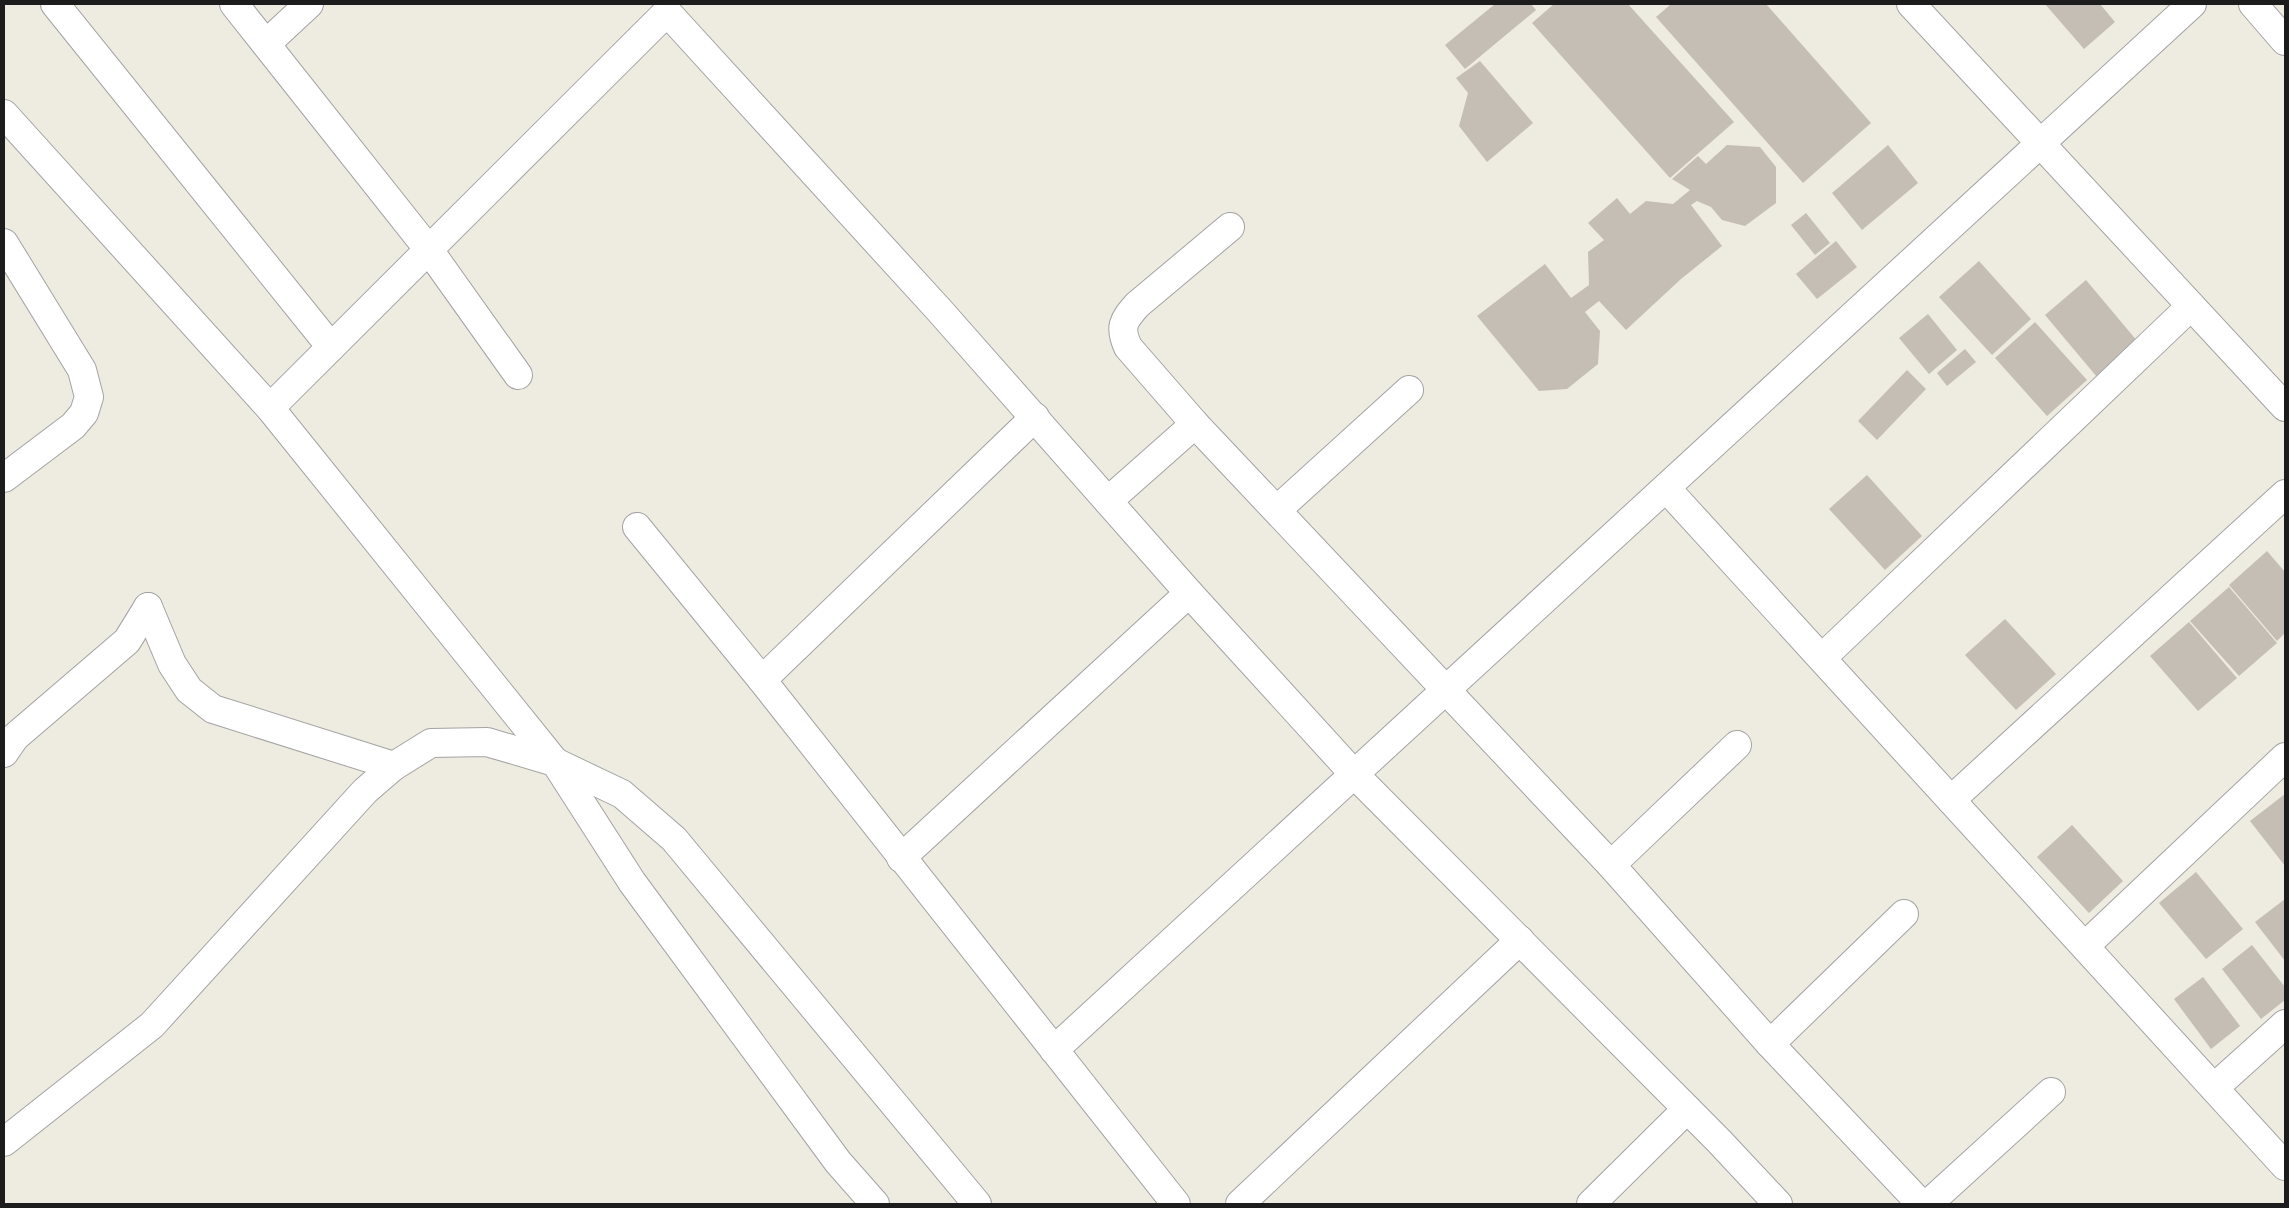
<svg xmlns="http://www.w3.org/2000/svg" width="2289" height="1208" font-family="Overpass,sans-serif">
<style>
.building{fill:#c5beb4}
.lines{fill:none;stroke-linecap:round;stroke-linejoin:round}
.minor-casing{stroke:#a3a3a3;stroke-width:30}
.minor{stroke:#fff;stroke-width:28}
</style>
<rect width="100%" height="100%" fill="#eeebe1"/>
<g class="building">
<path d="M1495 4H1531L1536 10 1465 69 1445 45Z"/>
<path d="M1554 4H1628L1734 122 1670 178 1532 23Z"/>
<path d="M1671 4H1766L1871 123 1803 183 1656 17Z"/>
<path d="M2045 4H2100L2115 22 2084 49Z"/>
<path d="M1480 61 1533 123 1487 162 1459 126 1468 93 1456 78Z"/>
<path d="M1727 145 1760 147 1776 167V203L1745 226 1722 220 1711 207 1697 201 1691 205 1722 246 1681 279 1626 330 1599 301 1585 312 1600 331 1598 364 1567 389 1539 391 1477 316 1545 264 1571 298 1589 285 1588 252 1604 240 1588 223 1617 198 1630 214 1646 201 1673 204 1690 190 1672 179 1698 156 1706 164Z"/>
<path d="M1888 145 1918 183 1862 230 1832 193Z"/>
<path d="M1806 213 1830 243 1815 255 1791 225Z"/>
<path d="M1836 241 1857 267 1817 299 1796 274Z"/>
<path d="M1979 261 2031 319 1992 355 1939 297Z"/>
<path d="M2086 280 2138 342 2097 377 2045 315Z"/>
<path d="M1928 314 1957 350 1929 374 1899 338Z"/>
<path d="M2035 322 2087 380 2047 416 1995 358Z"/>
<path d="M1965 349 1976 362 1947 386 1937 373Z"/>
<path d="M1907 370 1926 389 1877 440 1858 421Z"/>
<path d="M1867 475 1922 536 1885 570 1829 509Z"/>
<path d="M2267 551 2285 572V633L2277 641 2229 585Z"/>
<path d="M2229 587 2277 643 2239 676 2190 621Z"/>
<path d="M2005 619 2056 674 2016 710 1965 655Z"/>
<path d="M2189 622 2237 678 2198 711 2150 656Z"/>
<path d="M2285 794V866L2250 821Z"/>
<path d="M2072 825 2123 881 2089 913 2037 857Z"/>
<path d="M2196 872 2243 929 2206 959 2159 903Z"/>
<path d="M2285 899V961L2255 922Z"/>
<path d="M2252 945 2285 987V1000L2261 1019 2222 969Z"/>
<path d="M2203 977 2240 1026 2211 1049 2174 999Z"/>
</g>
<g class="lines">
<defs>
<g id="minor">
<path d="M55 4 331 347"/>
<path d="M234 4 429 250 518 375"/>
<path d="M1911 4 2285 407"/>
<path d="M2253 4 2285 41"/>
<path d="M266 44 309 4"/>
<path d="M4 114 270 408 555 762 632 882 838 1162 875 1204"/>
<path d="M1230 227 1137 305C1123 321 1119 327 1128 347L1195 424 1611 865 1770 1044 1921 1204"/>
<path d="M4 243 82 370 89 397 84 413 73 426 4 478"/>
<path d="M270 408 667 12 940 311 1189 593 1354 774 1719 1141 1778 1204"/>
<path d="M1666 488 2285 1166"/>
<path d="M1108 501 1195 424"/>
<path d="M1278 509 1409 390"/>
<path d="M637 527 762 680 1176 1204"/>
<path d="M148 607 172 664 189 690 213 709 394 766"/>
<path d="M1822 658 2191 306"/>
<path d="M762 680 1035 417"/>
<path d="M4 753 15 737 127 641 148 607"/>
<path d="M1951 800 2285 494"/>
<path d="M901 858 1189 593"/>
<path d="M1611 865 1737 745"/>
<path d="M2086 945 2285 757"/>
<path d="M1770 1044 1904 914"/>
<path d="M1054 1050 2192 4"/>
<path d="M2214 1088 2285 1024"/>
<path d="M4 1142 152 1025 365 791 394 766 431 743 487 742 555 762 622 794 674 839 977 1204"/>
<path d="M1240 1204 1520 940"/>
<path d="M1591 1204 1687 1109"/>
<path d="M1928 1204 2051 1092"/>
</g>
</defs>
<use href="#minor" class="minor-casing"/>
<use href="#minor" class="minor"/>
</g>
<rect width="2289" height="1208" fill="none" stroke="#1c1c1c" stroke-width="10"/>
</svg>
